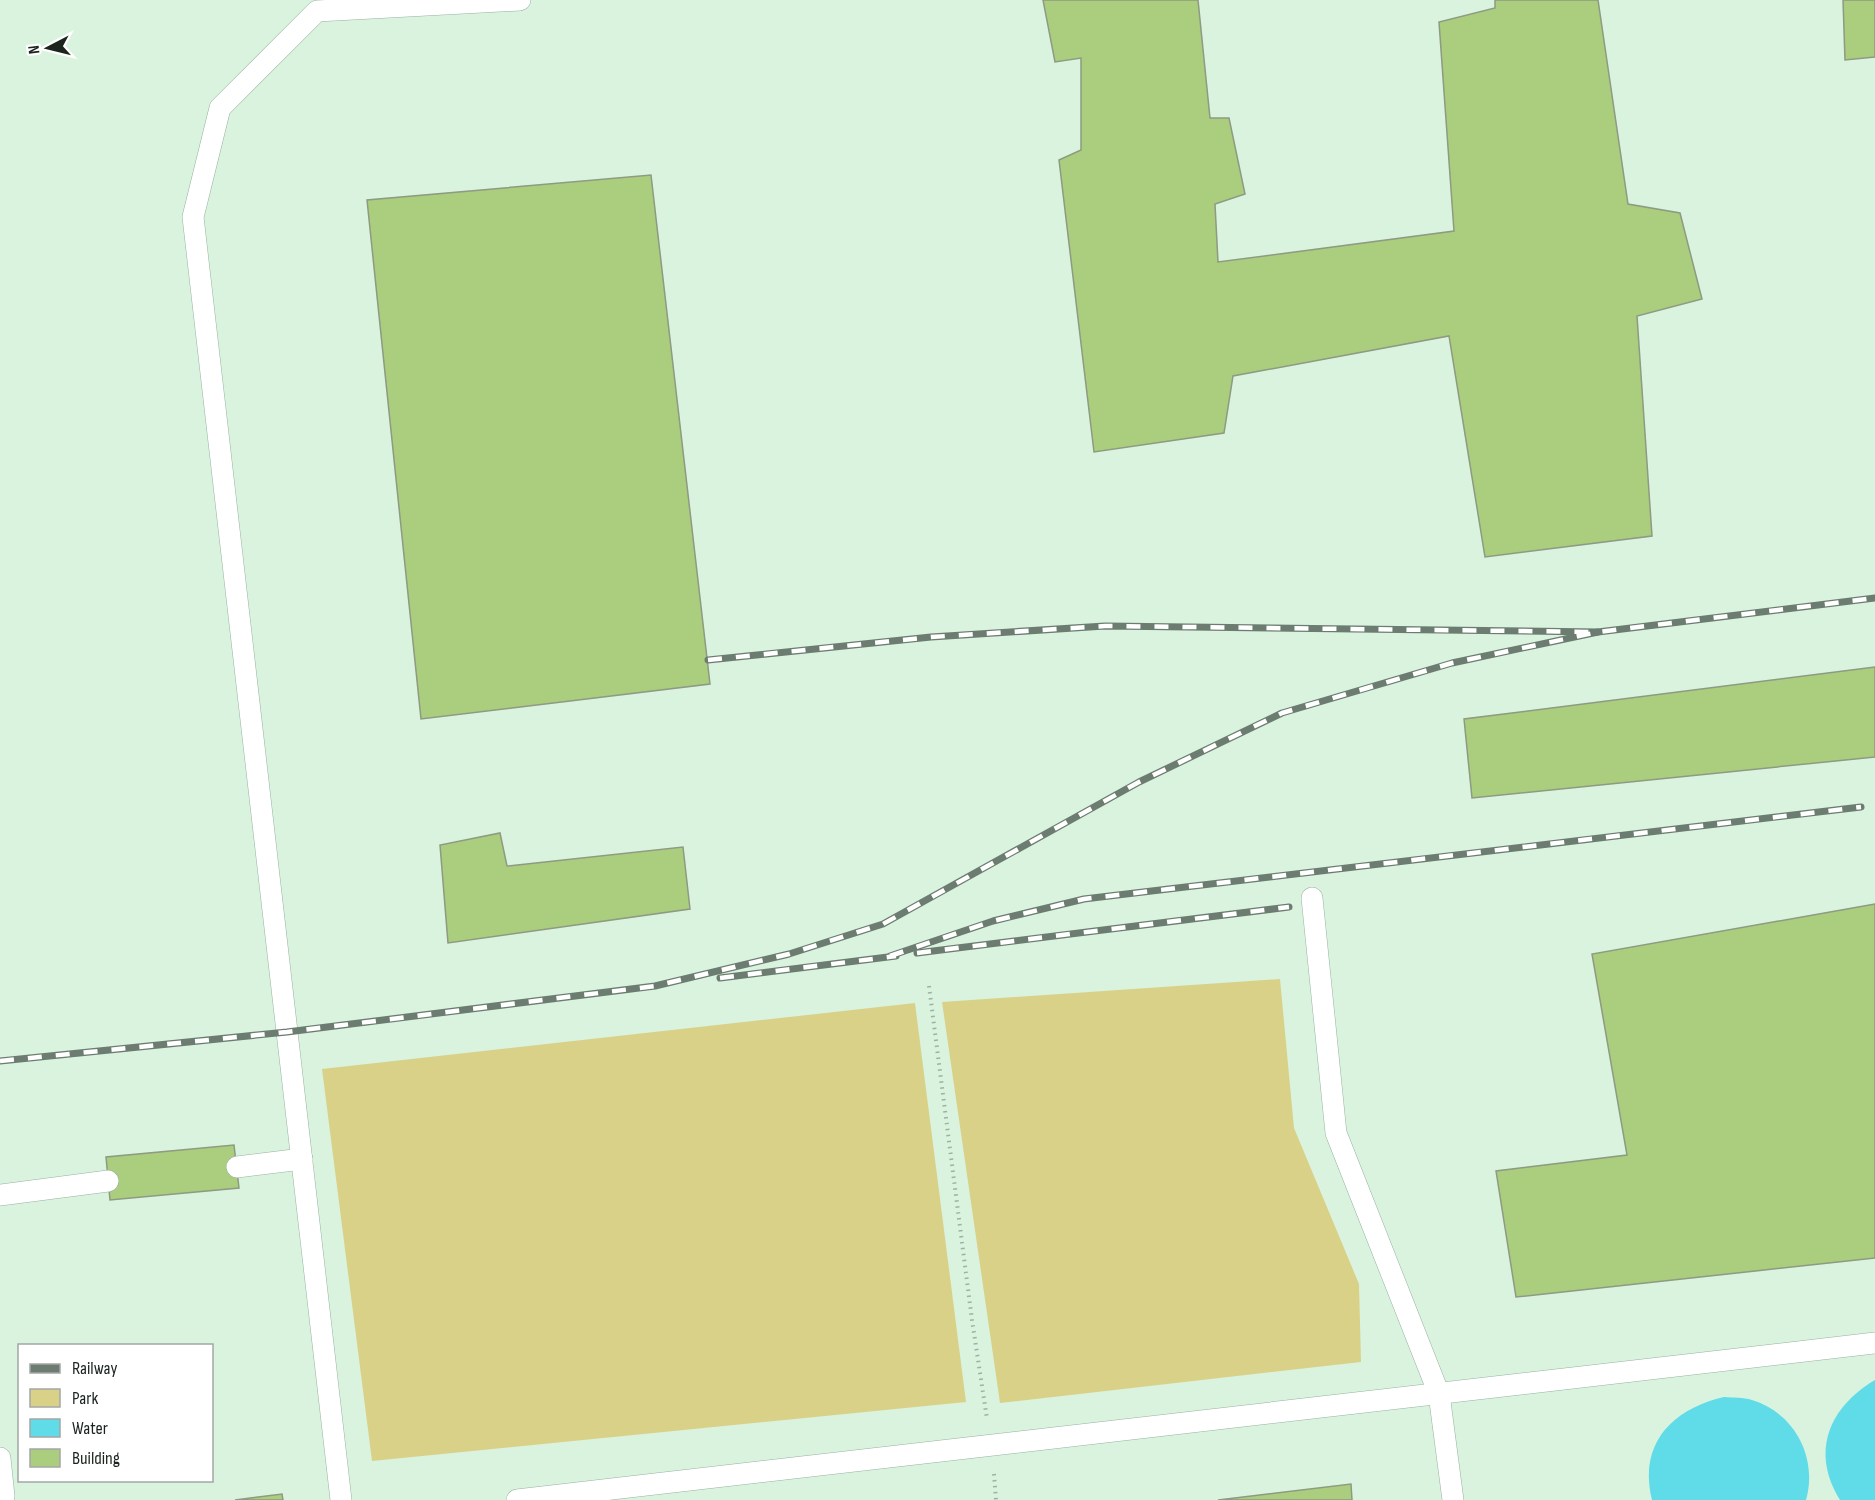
<svg xmlns="http://www.w3.org/2000/svg" width="1875" height="1500" font-family="'Sofia Sans Condensed',sans-serif">
<style>
.green{fill:#dad189}
.water{fill:#60dbe8}
.building{fill:#abcd7e;stroke:#8e9a81;stroke-width:1.5}
.lines{fill:none;stroke-linecap:round;stroke-linejoin:round}
.lane-casing{stroke:#99b2a0;stroke-width:22}
.path{stroke:#9db2a2;stroke-width:4;stroke-dasharray:1.5 4.5;stroke-linecap:butt}
.lane{stroke:#fff;stroke-width:21}
.rail-casing{stroke:#6c7c70;stroke-width:7}
.rail{stroke:#fff;stroke-width:4.5;stroke-dasharray:14;stroke-linecap:butt}
</style>
<rect width="100%" height="100%" fill="#d9f3df"/>
<g class="green">
<path d="M1280 979 1294 1128 1359 1284 1361 1362 1000 1403 942 1002Z"/>
<path d="M915 1003 966 1402 372 1461 322 1069Z"/>
</g>
<g class="water">
<path d="M1875 1380V1500H1840C1810 1452 1829 1407 1875 1380Z"/>
<path d="M1724 1397C1733 1398 1743 1397 1752 1400 1795 1413 1818 1458 1806 1500H1652C1638 1444 1672 1409 1724 1397Z"/>
</g>
<g class="building">
<path d="M1043 0H1198L1210 118H1229L1245 194 1215 204 1218 262 1454 231 1439 22 1495 8V0H1598L1628 204 1680 213 1702 299 1637 316 1652 536 1485 557 1449 336 1233 376 1224 433 1094 452 1059 160 1081 150V58L1055 62Z"/>
<path d="M1843 0H1875V57L1845 60Z"/>
<path d="M651 175 710 684 421 719 367 200Z"/>
<path d="M1875 667V757L1472 798 1464 719Z"/>
<path d="M500 833 507 866 683 847 690 909 448 943 440 845Z"/>
<path d="M1875 904V1258L1516 1297 1496 1171 1627 1155 1592 954Z"/>
<path d="M234 1145 239 1188 110 1200 106 1157Z"/>
<path d="M1351 1484 1352 1500H1218Z"/>
<path d="M282 1494 283 1500H235Z"/>
</g>
<g class="lines">
<defs>
<g id="lane">
<path d="M1312 898 1336 1133 1439 1394 1453 1500"/>
<path d="M237 1167 302 1159"/>
<path d="M0 1195 108 1181"/>
<path d="M0 1458 4 1496"/>
<path d="M341 1500 193 217 220 108 317 11 520 0"/>
<path d="M517 1500 1875 1343"/>
</g>
</defs>
<use href="#lane" class="lane-casing"/>
<g class="path">
<path d="M929 986 972 1320 987 1419"/>
<path d="M994 1474 996 1500"/>
</g>
<use href="#lane" class="lane"/>
<defs>
<g id="rail">
<path d="M708 660 931 637 1105 626 1598 632 1875 598"/>
<path d="M917 953 1289 907"/>
<path d="M890 956 993 921 1084 899 1861 807"/>
<path d="M720 978 896 956"/>
<path d="M0 1061 287 1032 655 986 789 954 883 924 1139 782 1282 713 1452 663 1598 632"/>
</g>
</defs>
<use href="#rail" class="rail-casing"/>
<use href="#rail" class="rail"/>
</g>
<rect x="18" y="1344" width="195" height="138" fill="#ffffff" stroke="#a4a7a5" stroke-width="1.5"/>
<rect x="30" y="1364" width="30" height="9" fill="#6c7c70" stroke="#a4a7a5" stroke-width="1.5"/>
<text x="72" y="1374" font-size="18" fill="#1b241d">Railway</text>
<rect x="30" y="1389" width="30" height="18" fill="#dad189" stroke="#a4a7a5" stroke-width="1.5"/>
<text x="72" y="1404" font-size="18" fill="#1b241d">Park</text>
<rect x="30" y="1419" width="30" height="18" fill="#60dbe8" stroke="#a4a7a5" stroke-width="1.5"/>
<text x="72" y="1434" font-size="18" fill="#1b241d">Water</text>
<rect x="30" y="1449" width="30" height="18" fill="#abcd7e" stroke="#a4a7a5" stroke-width="1.5"/>
<text x="72" y="1464" font-size="18" fill="#1b241d">Building</text>
<g transform="translate(48 48) rotate(263)" stroke="#ffffff" stroke-width="4.5" paint-order="stroke">
<path d="M0-4.5L10 22L0 15L-10 22Z" fill="#1b241d"/>
<text y="-9" font-size="16" font-weight="bold" text-anchor="middle" fill="#1b241d">N</text>
</g>
</svg>
